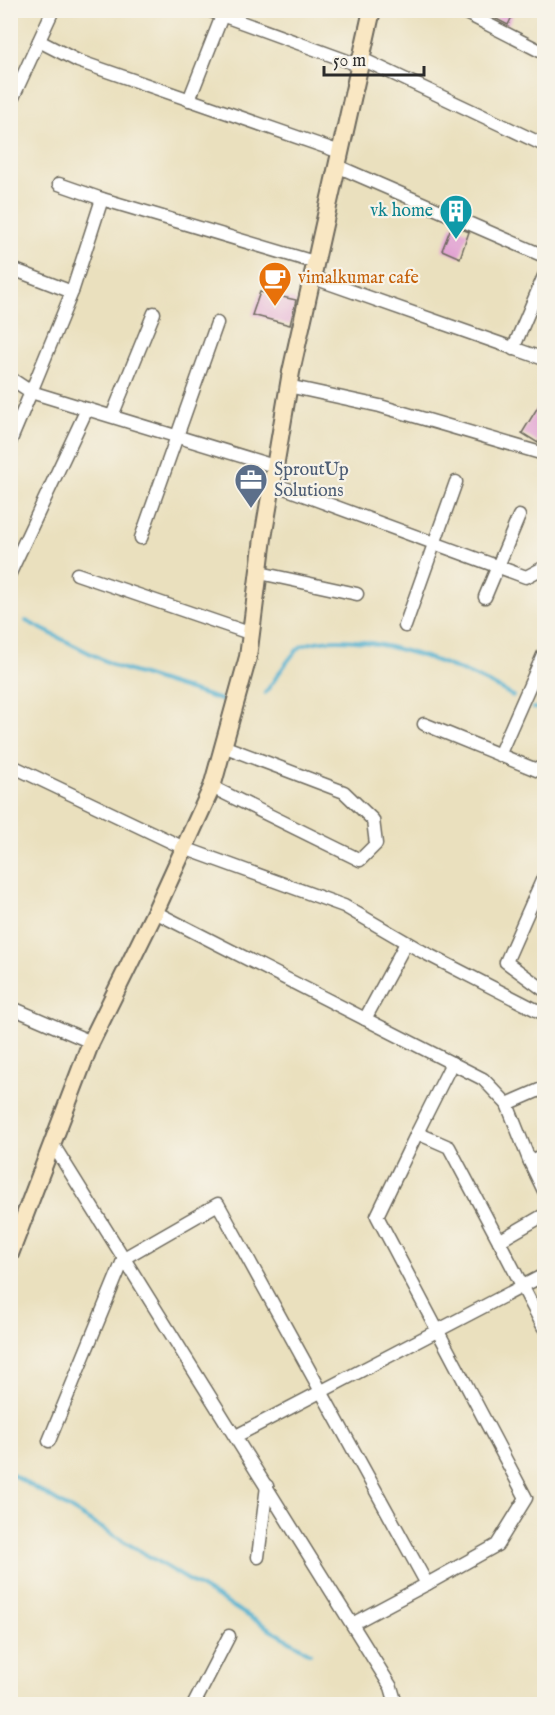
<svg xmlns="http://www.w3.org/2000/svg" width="555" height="1715" font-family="'IM FELL English',serif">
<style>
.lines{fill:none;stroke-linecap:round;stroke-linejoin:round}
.stream{stroke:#51b0cf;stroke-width:4}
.building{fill:#e2a4d3}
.minor-casing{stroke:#6e6a5e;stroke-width:15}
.secondary-casing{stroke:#6e6a5e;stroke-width:20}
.minor{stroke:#fff;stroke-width:12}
.secondary{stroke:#f9e7c3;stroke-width:16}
.labels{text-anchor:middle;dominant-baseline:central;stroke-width:4.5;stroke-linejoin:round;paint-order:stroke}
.culture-label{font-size:18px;fill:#0d838f;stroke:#f7f3e8;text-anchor:end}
.food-label{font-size:18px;fill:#c56008;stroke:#f7f3e8;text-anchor:start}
.service-label{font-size:18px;fill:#4e5e75;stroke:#f7f3e8;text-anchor:start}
</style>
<rect width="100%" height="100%" fill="#f7f3e8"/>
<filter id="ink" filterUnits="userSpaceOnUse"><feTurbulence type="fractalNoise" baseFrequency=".0167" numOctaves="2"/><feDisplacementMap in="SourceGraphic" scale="12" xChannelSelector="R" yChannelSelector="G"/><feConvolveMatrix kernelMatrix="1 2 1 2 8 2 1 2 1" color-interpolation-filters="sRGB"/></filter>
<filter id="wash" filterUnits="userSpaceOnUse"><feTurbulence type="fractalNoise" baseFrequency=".008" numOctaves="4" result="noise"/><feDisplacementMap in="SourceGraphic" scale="24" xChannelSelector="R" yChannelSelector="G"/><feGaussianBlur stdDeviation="1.35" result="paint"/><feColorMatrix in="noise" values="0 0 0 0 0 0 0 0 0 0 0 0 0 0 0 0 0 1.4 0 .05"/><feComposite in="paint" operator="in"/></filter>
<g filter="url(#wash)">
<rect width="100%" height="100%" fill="#eae0be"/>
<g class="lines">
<g class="stream">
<path d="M26 621 117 667 224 701"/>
<path d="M265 693C273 683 293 650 302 646 356 624 465 668 513 696"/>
<path d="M533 708 544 709"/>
<path d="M10 1473 310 1653"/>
</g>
</g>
<g id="blocks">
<g class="building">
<path d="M479 10H515L508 25Z"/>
<path d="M452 225 469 232 460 258 442 250Z"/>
<path d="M260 292 296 300 290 325 252 315Z"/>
<path d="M544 397V433L538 443 522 433Z"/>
</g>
</g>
</g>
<g filter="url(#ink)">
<use href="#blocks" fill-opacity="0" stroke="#6e6a5e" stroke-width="1.5"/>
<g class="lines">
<defs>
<g id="minor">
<path d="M208 10 361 66"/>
<path d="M460 10 544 53"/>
<path d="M39 41 78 61 340 152"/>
<path d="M362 59 544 145"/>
<path d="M189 100 222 16"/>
<path d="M10 104 53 10"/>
<path d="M337 166 544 256"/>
<path d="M59 184 102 199 314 262"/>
<path d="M10 268 72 292 31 392 274 466"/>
<path d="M311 277 544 359"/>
<path d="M72 292 102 199"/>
<path d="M513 349 544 276"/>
<path d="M10 378 31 392 10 442"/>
<path d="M288 386 380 406 544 454"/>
<path d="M112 416 154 313"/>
<path d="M271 483 526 577 541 569 544 571"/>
<path d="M141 538 217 323"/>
<path d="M10 573 87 409"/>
<path d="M260 573 357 594"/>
<path d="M77 574 252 634"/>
<path d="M485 597 519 516"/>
<path d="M405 626 456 482"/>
<path d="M424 724 544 773"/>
<path d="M500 753 544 653"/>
<path d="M10 765 184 848 344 906 423 952 544 1014"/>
<path d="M212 787 360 860 376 844 373 820 344 792 223 746"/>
<path d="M544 876 506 962 544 990"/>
<path d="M155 912 483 1079 507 1104 530 1162"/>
<path d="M10 1007 91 1042"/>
<path d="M365 1019 406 943"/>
<path d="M452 1063 417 1133 449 1147 499 1241 544 1215"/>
<path d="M507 1104 544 1088"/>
<path d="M417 1133 377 1216 526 1498 497 1545 427 1584"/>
<path d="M52 1143 391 1687 396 1704"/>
<path d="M544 1154 530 1162 544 1191"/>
<path d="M499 1241 544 1328"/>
<path d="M236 1436 544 1275"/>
<path d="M49 1441 124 1258 218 1204 427 1584 352 1624"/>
<path d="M258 1557 267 1486"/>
<path d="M194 1704 229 1636"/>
</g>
<path id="secondary" d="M10 1254 91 1042 155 912 212 787 248 657 263 538 291 372 372 10"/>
</defs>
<use href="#minor" class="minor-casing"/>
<use href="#secondary" class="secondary-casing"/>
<use href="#minor" class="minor"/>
<use href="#secondary" class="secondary"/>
</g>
</g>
<defs>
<symbol id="building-pin" viewBox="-11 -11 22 30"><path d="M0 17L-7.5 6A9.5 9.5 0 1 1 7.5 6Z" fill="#0f9aa8" stroke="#f7f3e8"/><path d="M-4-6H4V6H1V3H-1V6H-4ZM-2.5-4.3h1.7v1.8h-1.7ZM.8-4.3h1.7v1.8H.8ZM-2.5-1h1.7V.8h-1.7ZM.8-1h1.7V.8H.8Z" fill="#fff"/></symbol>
<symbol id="cafe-pin" viewBox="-11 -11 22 30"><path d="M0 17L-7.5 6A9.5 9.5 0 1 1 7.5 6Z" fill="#e8710a" stroke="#f7f3e8"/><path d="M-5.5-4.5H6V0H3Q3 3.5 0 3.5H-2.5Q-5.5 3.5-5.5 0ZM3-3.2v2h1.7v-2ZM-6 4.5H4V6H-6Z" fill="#fff"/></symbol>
<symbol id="office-pin" viewBox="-11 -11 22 30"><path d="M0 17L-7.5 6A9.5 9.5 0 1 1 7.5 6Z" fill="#5c6f8a" stroke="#f7f3e8"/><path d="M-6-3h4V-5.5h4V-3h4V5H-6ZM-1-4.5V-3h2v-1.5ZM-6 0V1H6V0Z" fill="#fff"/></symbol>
</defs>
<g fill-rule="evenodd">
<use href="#building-pin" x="437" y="192" width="38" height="52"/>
<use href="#cafe-pin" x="256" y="259" width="38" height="52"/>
<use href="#office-pin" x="232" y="461" width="38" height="52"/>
</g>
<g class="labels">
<g class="culture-label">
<text x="433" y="211">vk home</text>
</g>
<g class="food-label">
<text x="298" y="278">vimalkumar cafe</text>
</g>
<g class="service-label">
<text x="274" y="470">SproutUp<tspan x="274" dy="21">Solutions</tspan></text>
</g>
</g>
<rect width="555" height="1715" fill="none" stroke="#f7f3e8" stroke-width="36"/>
<path d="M324 66v9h100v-9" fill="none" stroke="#2b2b2b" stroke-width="3"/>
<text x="333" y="66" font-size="18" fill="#2b2b2b" stroke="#f7f3e8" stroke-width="4.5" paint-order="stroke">50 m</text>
</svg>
